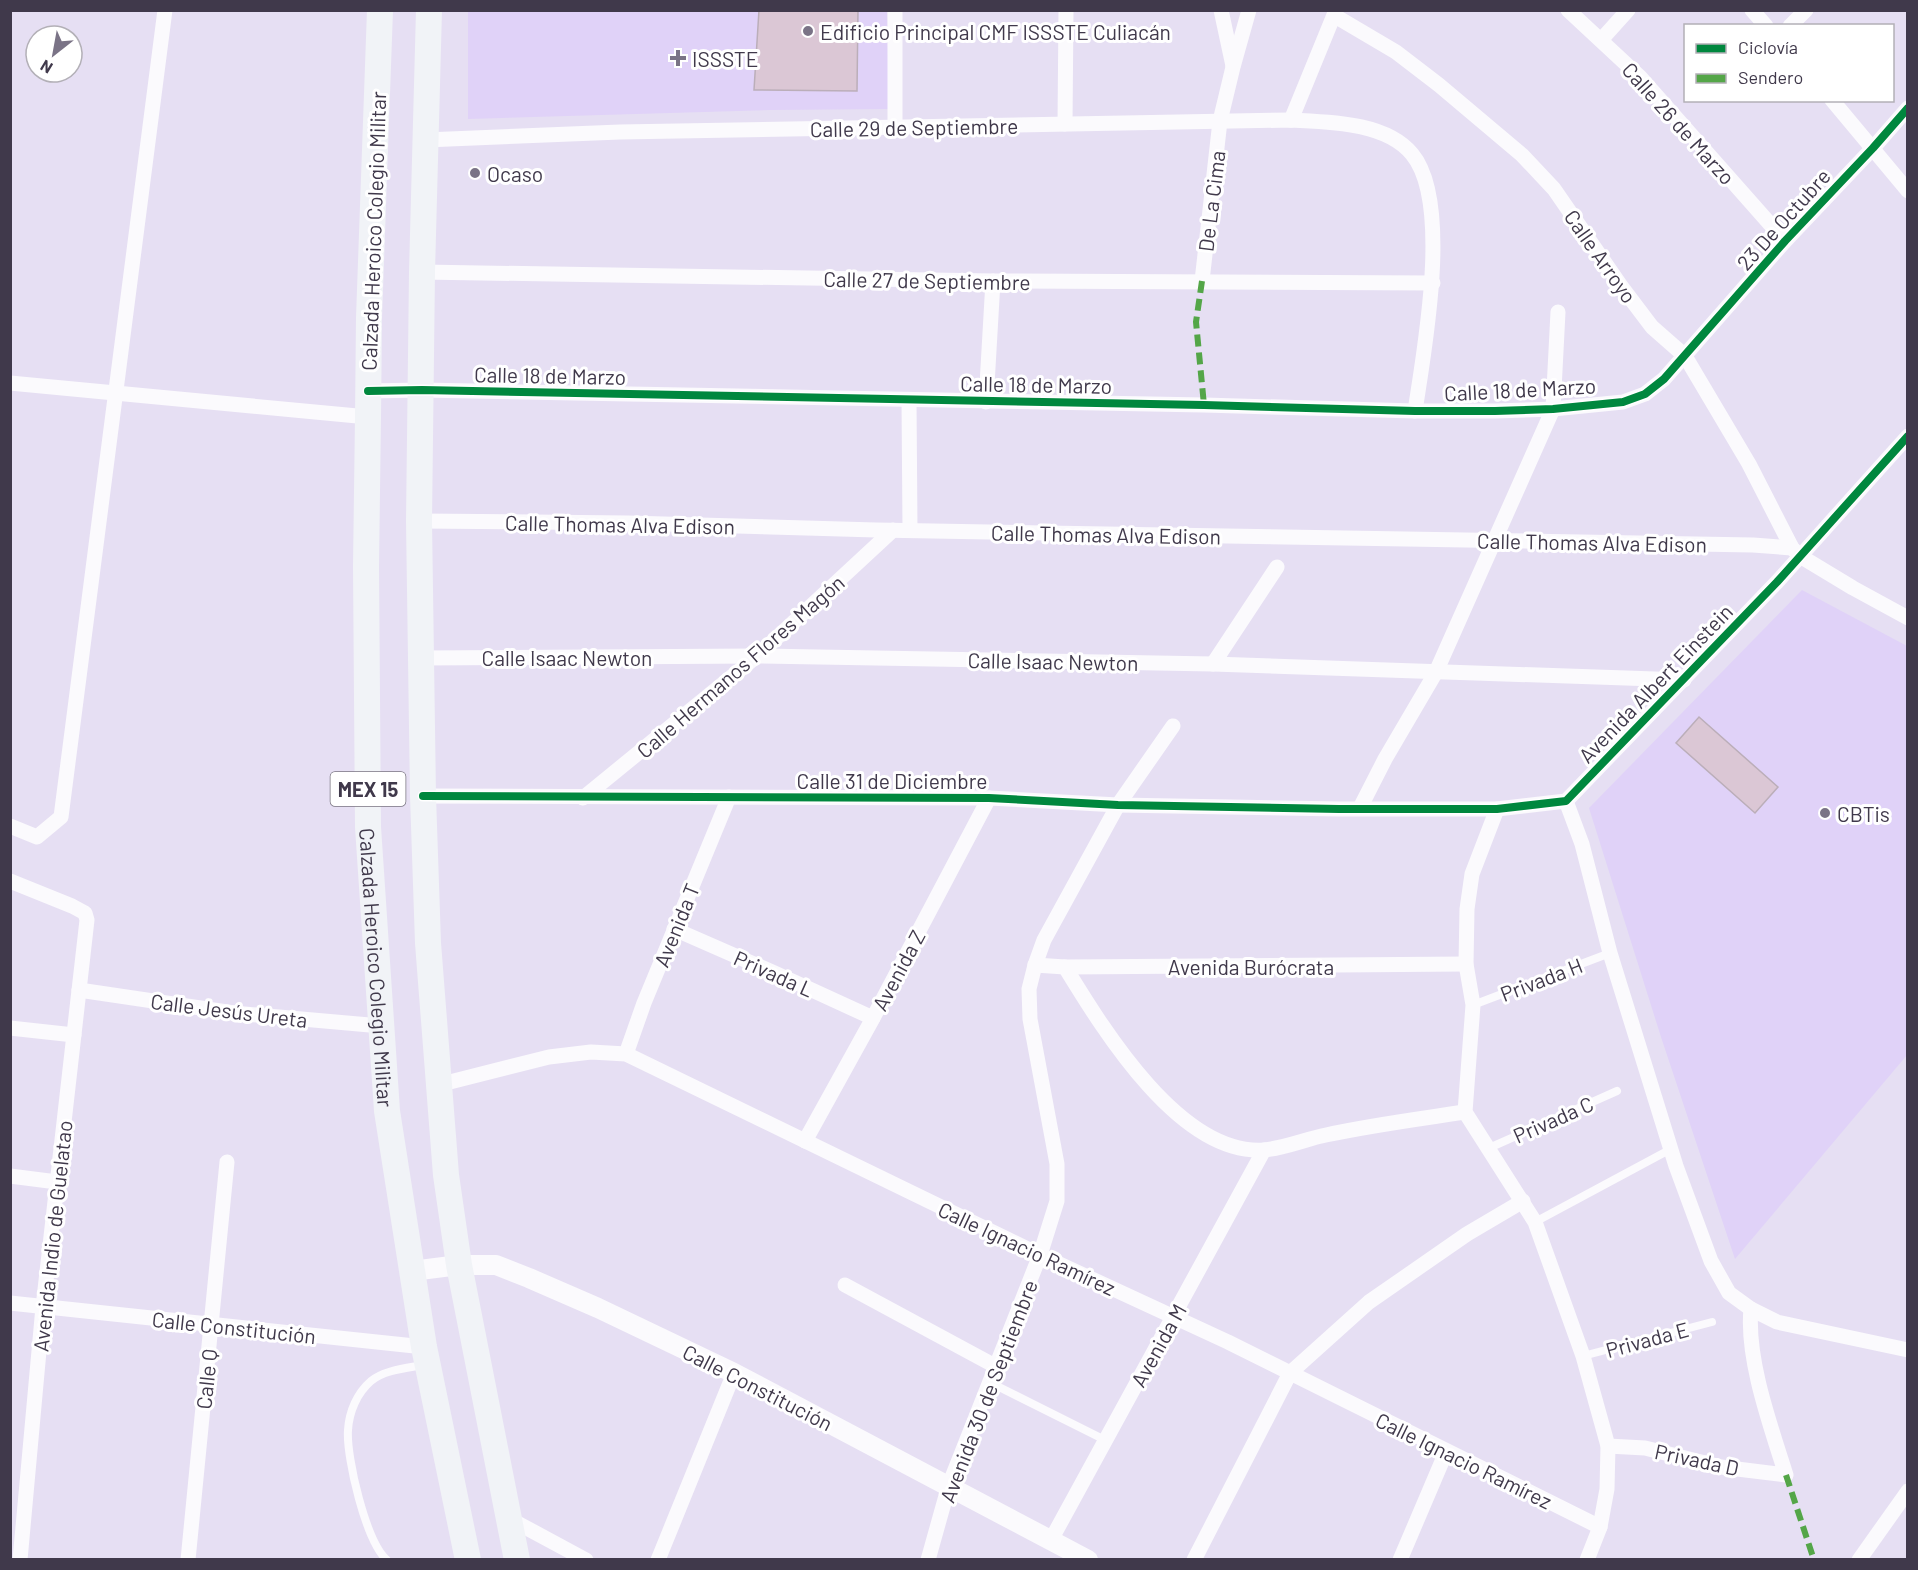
<svg xmlns="http://www.w3.org/2000/svg" width="1918" height="1570" font-family="Barlow,sans-serif">
<style>
.built{fill:#e0d2f8}
.building{fill:#dbc7d5;stroke:#bbaeb9;stroke-width:1.5}
.lines{fill:none;stroke-linecap:round;stroke-linejoin:round}
.service{stroke:#fbfafd;stroke-width:8}
.minor{stroke:#fbfafd;stroke-width:15}
.tertiary{stroke:#fbfafd;stroke-width:20}
.primary{stroke:#f1f3f7;stroke-width:26}
.quiet{stroke:#54a648;stroke-width:6;stroke-dasharray:12 6;stroke-linecap:butt}
.cycleway-casing{stroke:#fff;stroke-width:11}
.cycleway{stroke:#00873e;stroke-width:8}
.poi-dot{fill:#7a7386;stroke:#fff;stroke-width:2}
.labels{text-anchor:middle;dominant-baseline:central;stroke-width:6;stroke-linejoin:round;paint-order:stroke}
.shield{fill:#fff;stroke:#797481;stroke-width:1.5}
.shield-label{font-size:20px;font-weight:bold;fill:#40394b}
.poi-label{font-size:21px;fill:#40394b;stroke:#fff;text-anchor:start}
.street-label{font-size:21px;fill:#40394b;stroke:#fff}
</style>
<rect width="100%" height="100%" fill="#e6dff3"/>
<g class="built">
<path d="M468 11H887L889 109 770 110 468 119Z"/>
<path d="M1802 590 1907 646V1055L1735 1259 1661 1037 1589 808Z"/>
</g>
<g class="building">
<path d="M759 10H858L857 91 754 90Z"/>
<path d="M1699 717 1778 787 1755 813 1676 743Z"/>
</g>
<g class="lines">
<g class="service">
<path d="M1473 1005 1610 953"/>
<path d="M1489 1148 1617 1091"/>
<path d="M1535 1222 1671 1149"/>
<path d="M1583 1356 1712 1322"/>
<path d="M991 1383 1105 1440"/>
<path d="M387 1560C366 1542 346 1457 348 1430 349 1412 357 1393 371 1381 384 1370 407 1368 423 1365"/>
</g>
<g class="minor">
<path d="M895 10V128"/>
<path d="M1221 10 1233 66"/>
<path d="M1568 10 1640 77 1785 241"/>
<path d="M1752 10 1766 26"/>
<path d="M1335 16 1396 52 1439 85 1522 155 1554 189 1621 286 1652 327 1685 356 1749 464 1792 548 1800 556 1853 588 1908 618"/>
<path d="M1790 26 1806 10"/>
<path d="M1601 40 1628 10"/>
<path d="M1832 100 1908 191"/>
<path d="M1291 120 1336 10"/>
<path d="M1065 124 1066 10"/>
<path d="M425 140 620 132 1291 120C1329 122 1386 122 1412 154 1452 202 1424 351 1415 411"/>
<path d="M422 272 993 281 1433 283"/>
<path d="M1202 281 1220 121 1233 67 1249 10"/>
<path d="M10 383 368 417"/>
<path d="M368 391 422 390 1204 405 1415 411H1495L1553 409 1623 402 1645 394 1664 379 1785 241 1873 148 1908 108"/>
<path d="M909 400 910 530"/>
<path d="M986 402 993 281"/>
<path d="M419 521 628 523 876 530 1753 545 1792 548"/>
<path d="M421 658 757 656 1213 664 1684 680"/>
<path d="M1213 664 1277 567"/>
<path d="M423 796 989 798 1118 805 1339 809H1497L1566 801 1777 582 1908 436"/>
<path d="M583 798 757 656 893 530"/>
<path d="M1566 801 1582 844 1610 953 1676 1166 1711 1261 1729 1293 1751 1309 1777 1322 1908 1350"/>
<path d="M1360 808 1385 759 1436 672 1553 409 1558 312"/>
<path d="M1497 809 1472 874 1467 909 1466 964 1473 1005 1465 1112 1535 1222 1583 1356 1608 1446 1607 1489 1600 1527 1587 1560"/>
<path d="M10 826 37 837 61 817 165 10"/>
<path d="M10 881 72 906 85 913 87 920 43 1307 20 1560"/>
<path d="M674 929 777 974 873 1018"/>
<path d="M1035 965 1065 967 1466 964"/>
<path d="M1065 967C1103 1029 1180 1156 1264 1150 1285 1148 1306 1139 1326 1135 1372 1125 1419 1119 1465 1112"/>
<path d="M79 990 234 1013 381 1026"/>
<path d="M10 1028 74 1035"/>
<path d="M626 1054 644 1003 729 797"/>
<path d="M438 1085 549 1057 591 1052 626 1054 1040 1255 1228 1342 1600 1527"/>
<path d="M805 1141 873 1018 989 798"/>
<path d="M10 1176 57 1182"/>
<path d="M845 1285 997 1367"/>
<path d="M10 1303 424 1347"/>
<path d="M1608 1446 1645 1448 1721 1467 1786 1475C1771 1427 1746 1359 1751 1309"/>
<path d="M508 1518 586 1560"/>
<path d="M1051 1540 1264 1150"/>
<path d="M188 1560 227 1162"/>
<path d="M658 1560 734 1373"/>
<path d="M928 1560 949 1485 1040 1255 1057 1201V1164L1030 1019 1029 989 1035 965 1044 940 1118 805 1173 726"/>
<path d="M1194 1560 1290 1373 1369 1302 1467 1234 1523 1201"/>
<path d="M1400 1560 1446 1452"/>
<path d="M1859 1560 1908 1491"/>
</g>
<path class="tertiary" d="M412 1271 459 1265H496L529 1278 598 1308 734 1373 1088 1560"/>
<g class="primary">
<path id="s1" d="M380 10 369 318 368 417 366 567 368 827 387 1111 424 1347 468 1560"/>
<path d="M429 10 422 272 419 521 423 796 428 943 446 1175 459 1265 517 1560"/>
</g>
<g class="quiet">
<path d="M1202 281 1196 322 1204 405"/>
<path d="M1786 1475 1814 1560"/>
</g>
<defs>
<g id="cycleway">
<path d="M368 391 422 390 1204 405 1415 411H1495L1553 409 1623 402 1645 394 1664 379 1785 241 1873 148 1908 108"/>
<path d="M423 796 989 798 1118 805 1339 809H1497L1566 801 1777 582 1908 436"/>
</g>
</defs>
<use href="#cycleway" class="cycleway-casing"/>
<use href="#cycleway" class="cycleway"/>
</g>
<g class="poi-dot">
<circle cx="808" cy="31" r="6"/>
<path d="M675 49h6v6h6v6h-6v6h-6v-6h-6v-6h6z"/>
<circle cx="475" cy="173" r="6"/>
<circle cx="1825" cy="813" r="6"/>
</g>
<g class="labels">
<rect class="shield" x="330.5" y="772" width="75" height="34" rx="4.5"/>
<g class="shield-label">
<text x="368" y="789">MEX 15</text>
</g>
<g class="poi-label">
<text x="820" y="31">Edificio Principal CMF ISSSTE Culiacán</text>
<text x="692" y="58">ISSSTE</text>
<text x="487" y="173">Ocaso</text>
<text x="1837" y="813">CBTis</text>
</g>
<g class="street-label">
<text transform="translate(1679 123) rotate(48)">Calle 26 de Marzo</text>
<text transform="translate(914 127) rotate(-1)">Calle 29 de Septiembre</text>
<text transform="translate(1211 201) rotate(-83)">De La Cima</text>
<text transform="translate(1783 219) rotate(-48)">23 De Octubre</text>
<text transform="translate(373 231) rotate(-88)">Calzada Heroico Colegio Militar</text>
<text transform="translate(1601 256) rotate(55)">Calle Arroyo</text>
<text transform="translate(927 280) rotate(1)">Calle 27 de Septiembre</text>
<text transform="translate(550 375) rotate(1)">Calle 18 de Marzo</text>
<text transform="translate(1036 384) rotate(1)">Calle 18 de Marzo</text>
<text transform="translate(1520 389) rotate(-3)">Calle 18 de Marzo</text>
<text transform="translate(620 524) rotate(1)">Calle Thomas Alva Edison</text>
<text transform="translate(1106 534) rotate(1)">Calle Thomas Alva Edison</text>
<text transform="translate(1592 542) rotate(1)">Calle Thomas Alva Edison</text>
<text x="567" y="657">Calle Isaac Newton</text>
<text transform="translate(1053 661) rotate(1)">Calle Isaac Newton</text>
<text transform="translate(740 666) rotate(-41)">Calle Hermanos Flores Magón</text>
<text transform="translate(1655 683) rotate(-46)">Avenida Albert Einstein</text>
<text x="892" y="780">Calle 31 de Diciembre</text>
<text transform="translate(676 925) rotate(-68)">Avenida T</text>
<text x="1251" y="966">Avenida Burócrata</text>
<text stroke="none"><textPath href="#s1" startOffset="958">Calzada Heroico Colegio Militar</textPath></text>
<text transform="translate(898 970) rotate(-62)">Avenida Z</text>
<text transform="translate(774 973) rotate(24)">Privada L</text>
<text transform="translate(1541 979) rotate(-21)">Privada H</text>
<text transform="translate(229 1010) rotate(7)">Calle Jesús Ureta</text>
<text transform="translate(1553 1119) rotate(-24)">Privada C</text>
<text transform="translate(52 1236) rotate(-84)">Avenida Indio de Guelatao</text>
<text transform="translate(1027 1248) rotate(25)">Calle Ignacio Ramírez</text>
<text transform="translate(234 1327) rotate(6)">Calle Constitución</text>
<text transform="translate(1647 1339) rotate(-15)">Privada E</text>
<text transform="translate(1158 1345) rotate(-61)">Avenida M</text>
<text transform="translate(206 1379) rotate(-84)">Calle Q</text>
<text transform="translate(758 1387) rotate(27)">Calle Constitución</text>
<text transform="translate(988 1391) rotate(-69)">Avenida 30 de Septiembre</text>
<text transform="translate(1697 1459) rotate(12)">Privada D</text>
<text transform="translate(1464 1460) rotate(26)">Calle Ignacio Ramírez</text>
</g>
</g>
<rect width="1918" height="1570" fill="none" stroke="#40394b" stroke-width="24"/>
<rect x="1684" y="24" width="210" height="78" fill="#ffffff" stroke="#b3b0b7" stroke-width="1.5"/>
<rect x="1696" y="44" width="30" height="9" fill="#00873e" stroke="#b3b0b7" stroke-width="1.5"/>
<text x="1738" y="54" font-size="18" fill="#40394b">Ciclovía</text>
<rect x="1696" y="74" width="30" height="9" fill="#54a648" stroke="#b3b0b7" stroke-width="1.5"/>
<text x="1738" y="84" font-size="18" fill="#40394b">Sendero</text>
<g transform="translate(54 54) rotate(211)"><circle r="28" fill="#ffffff" stroke="#b3b0b7" stroke-width="1.5"/>
<path d="M0-4.5L10 22L0 15L-10 22Z" fill="#7a7386"/>
<text y="-9" font-size="16" font-weight="bold" text-anchor="middle" fill="#40394b">N</text>
</g>
</svg>
